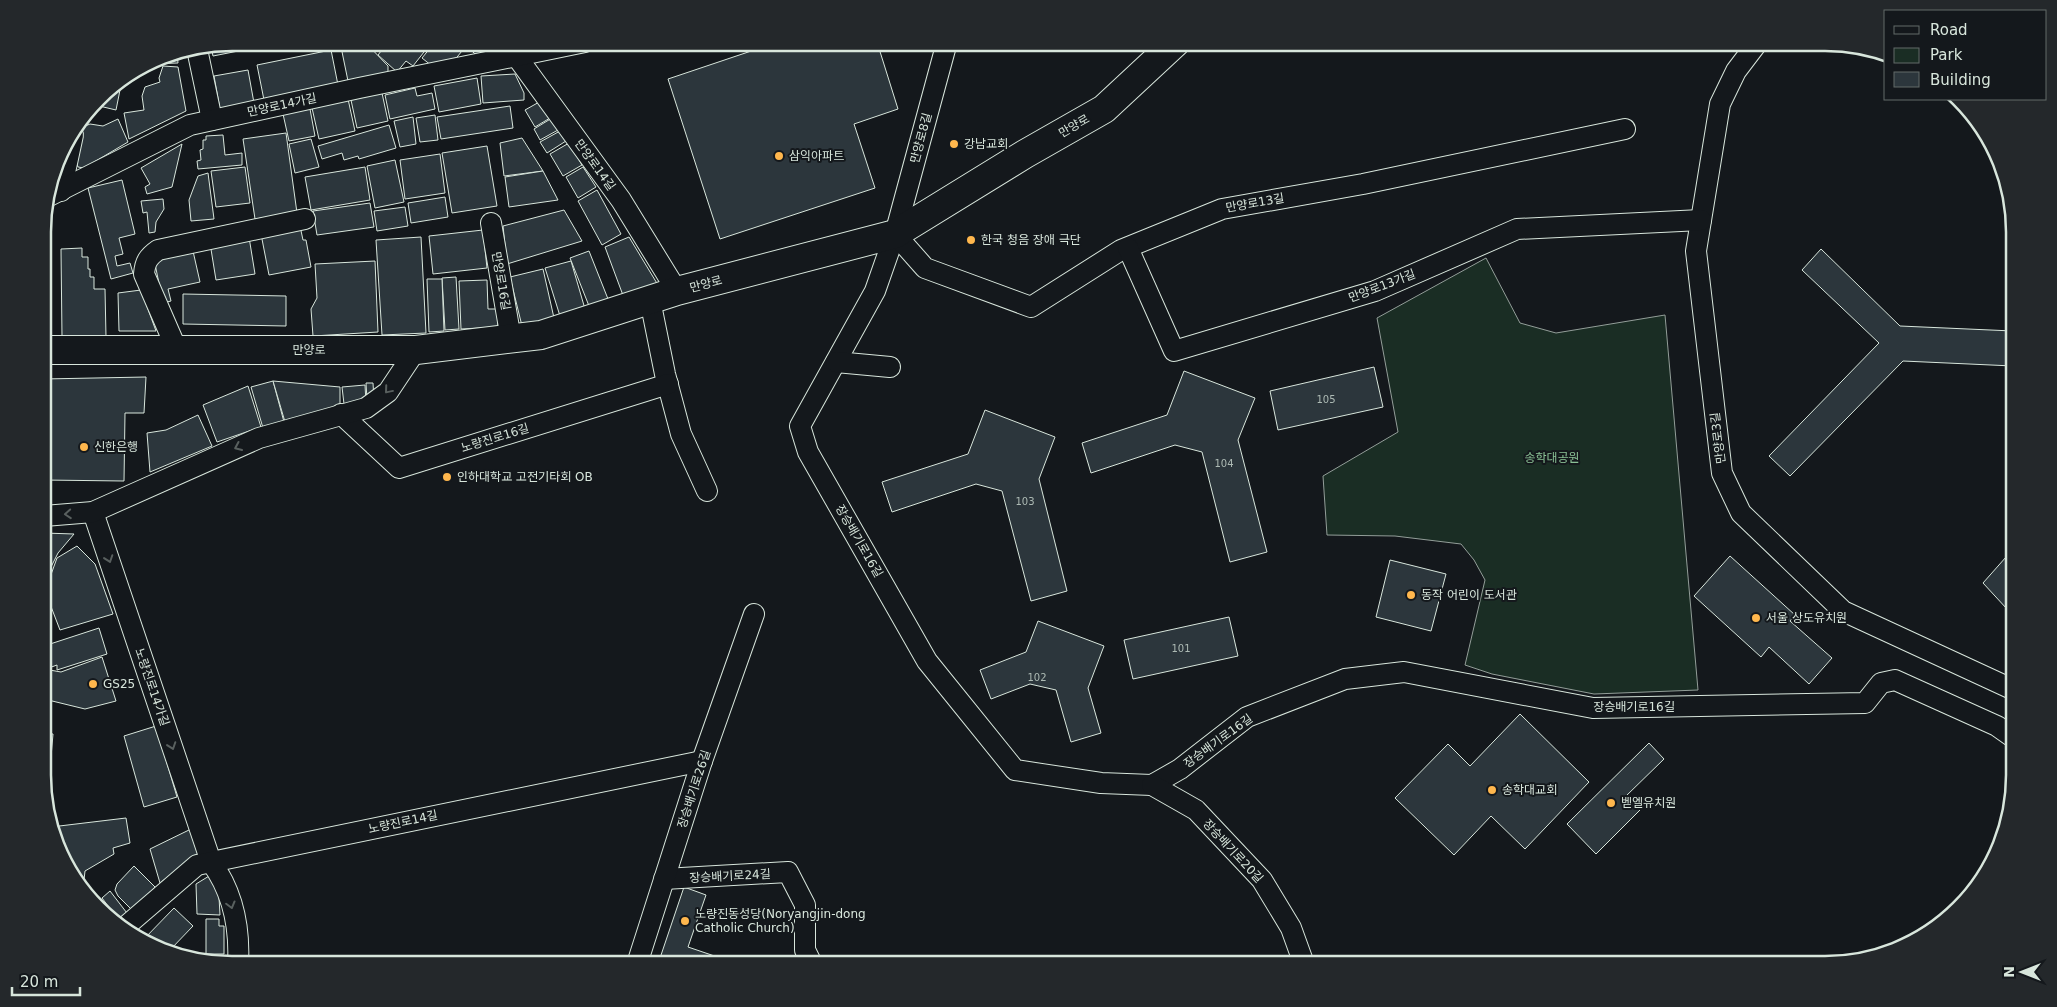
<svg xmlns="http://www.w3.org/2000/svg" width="2057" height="1007" font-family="'DejaVu Sans','Noto Sans KR',sans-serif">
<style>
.green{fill:#1a2d24;stroke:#939e99}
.building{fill:#2c363c;stroke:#d8e6dc}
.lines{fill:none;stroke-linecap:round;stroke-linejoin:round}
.street-casing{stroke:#d8e6dc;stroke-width:22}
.secondary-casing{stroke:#d8e6dc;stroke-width:30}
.street{stroke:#14181c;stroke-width:20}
.secondary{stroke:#14181c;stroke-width:28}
.oneway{stroke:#59605f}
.poi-dot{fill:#ffb74d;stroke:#14181c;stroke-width:2}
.labels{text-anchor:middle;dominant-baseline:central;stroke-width:4;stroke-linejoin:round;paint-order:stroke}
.number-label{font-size:10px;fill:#adbab4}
.street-label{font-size:12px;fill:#d8e6dc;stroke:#14181c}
.poi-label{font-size:12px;fill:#d8e6dc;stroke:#14181c;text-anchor:start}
.park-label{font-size:12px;fill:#8ac095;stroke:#14181c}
.rim{fill:none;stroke:#d8e6dc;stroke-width:2.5}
</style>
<rect width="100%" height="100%" fill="#14181c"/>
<path class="green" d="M1486 258 1520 323 1556 333 1665 315 1698 690 1594 694 1492 674 1465 665 1485 580 1474 560 1461 544 1395 536 1327 535 1323 476 1398 432 1377 318Z"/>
<g class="building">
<path d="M232 42H278L279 43 213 56 211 47Z"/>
<path d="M340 42H365L388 66V73L348 81Z"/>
<path d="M388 42H413L424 52 413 66 406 61 397 72 378 55Z"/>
<path d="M415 42H435L427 52Z"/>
<path d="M435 42H492L503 52 481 59 466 46 449 67 437 70 422 58Z"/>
<path d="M778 42H877L898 109 854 124 875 188 720 239 668 79Z"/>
<path d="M331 50 338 85 264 100 257 65Z"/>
<path d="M177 53 178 63 148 64 160 57Z"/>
<path d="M163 66 178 67 186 111 129 139 124 113 144 110 142 96 145 87 160 82 159 78Z"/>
<path d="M248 70 254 103 220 109 214 76Z"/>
<path d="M515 74 524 93V100L483 103 481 76Z"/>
<path d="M477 78 481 104 439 112 434 86Z"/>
<path d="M122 80 116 110 95 105 107 90Z"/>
<path d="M415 88 417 96 432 93 435 109 390 119 385 95Z"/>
<path d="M382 93 388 121 357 128 351 100Z"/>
<path d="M348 99 355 131 319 139 312 108Z"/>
<path d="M541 101 550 118 535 127 525 110Z"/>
<path d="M510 106 513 128 441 139 437 117Z"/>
<path d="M310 109 315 136 289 141 283 114Z"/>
<path d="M435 115 438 140 420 142 416 118Z"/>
<path d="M413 117 416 144 400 147 394 121Z"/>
<path d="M552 118 558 130 540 140 534 129Z"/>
<path d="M118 119 128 142 84 168 78 167 73 154 83 127 90 124 103 126Z"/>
<path d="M389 125 396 148 359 159 358 156 344 160 342 153 322 159 318 146Z"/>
<path d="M560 131 566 141 547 153 540 142Z"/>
<path d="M286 133 297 213 255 219 243 139Z"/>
<path d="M223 135 225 155 242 153V165L198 169 197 161 201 160 200 150 203 149V140H206V136Z"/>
<path d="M522 138 543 171 504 176 500 143Z"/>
<path d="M311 139 319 167 295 173 289 144Z"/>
<path d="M569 143 582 165 563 176 550 154Z"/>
<path d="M182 144 172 187 147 194 145 187 150 184 141 168Z"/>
<path d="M487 146 497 206 452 213 442 153Z"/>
<path d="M440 154 445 193 405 199 400 160Z"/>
<path d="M395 160 404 202 375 208 367 166Z"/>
<path d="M245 167 250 203 216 207 211 171Z"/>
<path d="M365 167 370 200 311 210 305 177Z"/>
<path d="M583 167 596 187 578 198 566 177Z"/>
<path d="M543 171 558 200 509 207 505 177Z"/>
<path d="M208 173 214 219 191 221 189 200 198 176Z"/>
<path d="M122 180 135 234 119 238 123 254 115 256 117 266 130 263 133 273 111 279 88 188Z"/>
<path d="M597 190 621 234 602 245 578 201Z"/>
<path d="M445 197 448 217 411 223 408 203Z"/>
<path d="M163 199 164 209 156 222 155 232 149 233 147 212 143 213 141 201Z"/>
<path d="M370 203 374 227 317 235 313 211Z"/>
<path d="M405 207 408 226 377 231 374 211Z"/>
<path d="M564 210 582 241 507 264 503 226Z"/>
<path d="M300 226 303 240H306L311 267 269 275 261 234Z"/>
<path d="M483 230 487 268 433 274 429 236Z"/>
<path d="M249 237 255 274 216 280 210 243Z"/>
<path d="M421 237 426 333 382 335 376 240Z"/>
<path d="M629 237 658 285 624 298 605 247Z"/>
<path d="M82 248V257H88V269H90V277H94V289H105L106 337H62L61 249Z"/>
<path d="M1821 249 1900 326 2013 331V366L1903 361 1790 476 1769 456 1879 343 1802 270Z"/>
<path d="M193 251 200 282 168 289 171 301 163 303 154 259Z"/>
<path d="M589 251 610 304 591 311 570 258Z"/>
<path d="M375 261 378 332 313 336 311 309 317 298 315 264Z"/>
<path d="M571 261 585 309 560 316 545 268Z"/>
<path d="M543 269 554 318 522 326 510 277Z"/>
<path d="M456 277 459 329 445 330 442 278Z"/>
<path d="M427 279H442L444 331 429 332Z"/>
<path d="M487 280 488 309H497L498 327 461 329 459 281Z"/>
<path d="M141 290 156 331H119L118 293Z"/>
<path d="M183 294 286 296V326L183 324Z"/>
<path d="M1374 367 1383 407 1278 430 1270 391Z"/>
<path d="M1184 371 1255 398 1238 440 1267 552 1230 562 1202 452 1175 445 1091 473 1082 443 1167 415Z"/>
<path d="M146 377 144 413H125L124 481 43 480V379Z"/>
<path d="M273 381 284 422 263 428 251 387Z"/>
<path d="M273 381 340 387V409L285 422Z"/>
<path d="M366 383H373L374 400H367Z"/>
<path d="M365 385 366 403 344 404 342 387Z"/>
<path d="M248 386 261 427 217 442 203 405Z"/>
<path d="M985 410 1055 437 1039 479 1067 591 1031 601 1002 491 976 484 892 512 882 482 968 454Z"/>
<path d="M198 415 212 446 150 472 147 433 166 430Z"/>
<path d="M44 533 74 534 58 553 51 567 50 574H44Z"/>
<path d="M77 546 95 564 113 614 60 630 45 591 57 558Z"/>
<path d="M2014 548V602L2007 609 1983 583Z"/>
<path d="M1730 556 1795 615 1790 621 1832 658 1809 684 1769 647 1761 657 1694 596Z"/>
<path d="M1390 560 1446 574 1431 631 1376 617Z"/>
<path d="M1229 617 1238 656 1133 679 1124 640Z"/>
<path d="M1038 621 1104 646 1088 688 1101 733 1071 742 1056 690 1030 684 991 699 980 670 1026 652Z"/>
<path d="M99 628 107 654 57 670V665L46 669 44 646Z"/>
<path d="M102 657 116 701 85 709 44 699V669L61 672Z"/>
<path d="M1520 714 1589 782 1525 849 1491 816 1454 855 1395 798 1448 744 1470 766Z"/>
<path d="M156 726 177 797 144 807 124 736Z"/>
<path d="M44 733 53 734 51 757 44 756Z"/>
<path d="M1649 743 1664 759 1626 796 1640 810 1596 854 1567 824Z"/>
<path d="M126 818 130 843 113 848 114 854 85 871 84 880 76 881 57 847 51 827Z"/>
<path d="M191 829 200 853 160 883 150 849Z"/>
<path d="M134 866 155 887 132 910 118 896 115 890 117 884Z"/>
<path d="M214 873 218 879 220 915 197 914 196 884Z"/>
<path d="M684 887 706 895 688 947 738 964H658Z"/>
<path d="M110 891 130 917 121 923 102 898Z"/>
<path d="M99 897 112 915 94 900Z"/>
<path d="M174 908 193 926 170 950 149 945 143 940Z"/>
<path d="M206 919H219V926H224V954H206Z"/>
</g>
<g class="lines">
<defs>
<g id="street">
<path d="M506 42 621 200 677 291"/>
<path d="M947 42 895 234 875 291 800 426 808 452 927 661 1015 770 1101 783 1152 785 1180 769 1247 717 1345 679 1404 672 1593 708 1865 703 1881 683 1895 680 1997 726 2014 738"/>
<path d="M1758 42 1736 71 1720 104 1696 251 1722 473 1741 513 1843 611 2014 690"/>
<path d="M197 49 212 120"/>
<path d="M61 191 73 135"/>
<path d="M49 196 190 125 359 88 585 42"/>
<path d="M491 223 511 339"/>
<path d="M895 234 925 268 1031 307 1121 250 1222 209 1363 184 1625 129"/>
<path d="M1128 248 1174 351 1375 291 1517 229 1701 220"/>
<path d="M650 300 665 374 681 434 707 491"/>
<path d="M177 350 144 274C145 262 148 257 158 250L305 219"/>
<path d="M836 362 890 367"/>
<path d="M341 414 399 468 668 384"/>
<path d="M93 512 211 862C233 892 240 928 238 964"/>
<path d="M44 516 93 512 259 438 366 408 388 392 416 350"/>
<path d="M1152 785 1196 810 1262 880 1291 928 1304 964"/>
<path d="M664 879 788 872 805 905V950L812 964"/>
<path d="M126 926 197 865 702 761"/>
<path d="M637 964 702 761 754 614"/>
</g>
<path id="secondary" d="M43 350H416L541 335 677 291 895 234 1025 154 1104 109 1176 42"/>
</defs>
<use href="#street" class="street-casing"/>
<use href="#secondary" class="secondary-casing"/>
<use href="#street" class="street"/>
<use href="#secondary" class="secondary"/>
</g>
<defs><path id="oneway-chevron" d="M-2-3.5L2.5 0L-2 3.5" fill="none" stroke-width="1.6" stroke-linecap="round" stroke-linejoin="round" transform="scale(1.25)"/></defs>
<g class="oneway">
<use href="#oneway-chevron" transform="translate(388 390) rotate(130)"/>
<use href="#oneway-chevron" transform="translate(238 447) rotate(156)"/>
<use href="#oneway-chevron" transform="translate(68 514) rotate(176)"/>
<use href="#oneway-chevron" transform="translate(109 559) rotate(71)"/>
<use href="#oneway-chevron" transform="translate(172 746) rotate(71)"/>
<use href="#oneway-chevron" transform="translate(231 905) rotate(75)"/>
</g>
<g class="poi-dot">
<circle cx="954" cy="144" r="5"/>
<circle cx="779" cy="156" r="5"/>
<circle cx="971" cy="240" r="5"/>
<circle cx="84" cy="447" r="5"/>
<circle cx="447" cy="477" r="5"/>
<circle cx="1411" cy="595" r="5"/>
<circle cx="1756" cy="618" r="5"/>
<circle cx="93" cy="684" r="5"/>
<circle cx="1492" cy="790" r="5"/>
<circle cx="1611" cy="803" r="5"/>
<circle cx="685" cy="921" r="5"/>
</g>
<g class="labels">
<g class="number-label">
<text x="1326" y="399">105</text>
<text x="1224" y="463">104</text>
<text x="1025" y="501">103</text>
<text x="1181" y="648">101</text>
<text x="1037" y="677">102</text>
</g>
<g class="street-label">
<text transform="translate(282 105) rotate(-12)">만양로14가길</text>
<text transform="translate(1074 126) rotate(-30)">만양로</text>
<text transform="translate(921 138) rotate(-75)">만양로8길</text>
<text transform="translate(595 165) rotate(54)">만양로14길</text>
<text transform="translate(1255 203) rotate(-10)">만양로13길</text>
<text transform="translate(501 281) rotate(80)">만양로16길</text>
<text transform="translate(706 284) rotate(-15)">만양로</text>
<text transform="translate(1382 286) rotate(-21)">만양로13가길</text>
<text x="309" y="350">만양로</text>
<text transform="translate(495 438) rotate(-17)">노량진로16길</text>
<text transform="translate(1718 438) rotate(-97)">만양로3길</text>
<text transform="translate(859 541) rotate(60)">장승배기로16길</text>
<text transform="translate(152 687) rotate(71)">노량진로14가길</text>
<text x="1634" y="707">장승배기로16길</text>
<text transform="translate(1218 741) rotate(-36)">장승배기로16길</text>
<text transform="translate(694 789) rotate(-72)">장승배기로26길</text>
<text transform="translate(403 822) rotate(-12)">노량진로14길</text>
<text transform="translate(1233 851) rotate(47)">장승배기로20길</text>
<text transform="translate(730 876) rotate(-3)">장승배기로24길</text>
</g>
<g class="poi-label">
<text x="964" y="144">강남교회</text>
<text x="789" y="156">삼익아파트</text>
<text x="981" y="240">한국 청음 장애 극단</text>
<text x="94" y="447">신한은행</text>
<text x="457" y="477">인하대학교 고전기타회 OB</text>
<text x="1421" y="595">동작 어린이 도서관</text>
<text x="1766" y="618">서울 상도유치원</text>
<text x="103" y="684">GS25</text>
<text x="1502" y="790">송학대교회</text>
<text x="1621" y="803">벧엘유치원</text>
<text x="695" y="914">노량진동성당(Noryangjin-dong<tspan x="695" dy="14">Catholic Church)</tspan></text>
</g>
<g class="park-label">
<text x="1552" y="458">송학대공원</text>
</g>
</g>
<path d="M0 0H2057V1007H0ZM232 51H1825A181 181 0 0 1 2006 232V775A181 181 0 0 1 1825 956H232A181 181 0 0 1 51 775V232A181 181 0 0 1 232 51Z" fill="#24282b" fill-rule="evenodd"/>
<path class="rim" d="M232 51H1825A181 181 0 0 1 2006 232V775A181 181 0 0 1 1825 956H232A181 181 0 0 1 51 775V232A181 181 0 0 1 232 51Z"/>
<rect x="1884" y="10" width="162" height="90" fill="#14181c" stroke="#626a69"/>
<rect x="1894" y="26" width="25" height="8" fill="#14181c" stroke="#626a69"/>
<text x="1930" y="35" font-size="15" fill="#d8e6dc">Road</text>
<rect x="1894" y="48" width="25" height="15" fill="#1a2d24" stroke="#626a69"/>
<text x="1930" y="60" font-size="15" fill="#d8e6dc">Park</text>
<rect x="1894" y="72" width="25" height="15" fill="#2c363c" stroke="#626a69"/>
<text x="1930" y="85" font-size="15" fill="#d8e6dc">Building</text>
<g transform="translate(2022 972) rotate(270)" stroke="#14181c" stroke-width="4" paint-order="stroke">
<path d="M0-4L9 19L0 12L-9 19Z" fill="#d8e6dc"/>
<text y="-8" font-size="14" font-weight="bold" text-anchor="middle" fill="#d8e6dc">N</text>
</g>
<path d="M12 987v8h68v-8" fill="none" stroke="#d8e6dc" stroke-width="2.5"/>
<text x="20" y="987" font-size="15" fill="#d8e6dc" stroke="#14181c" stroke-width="4" paint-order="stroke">20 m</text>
</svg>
